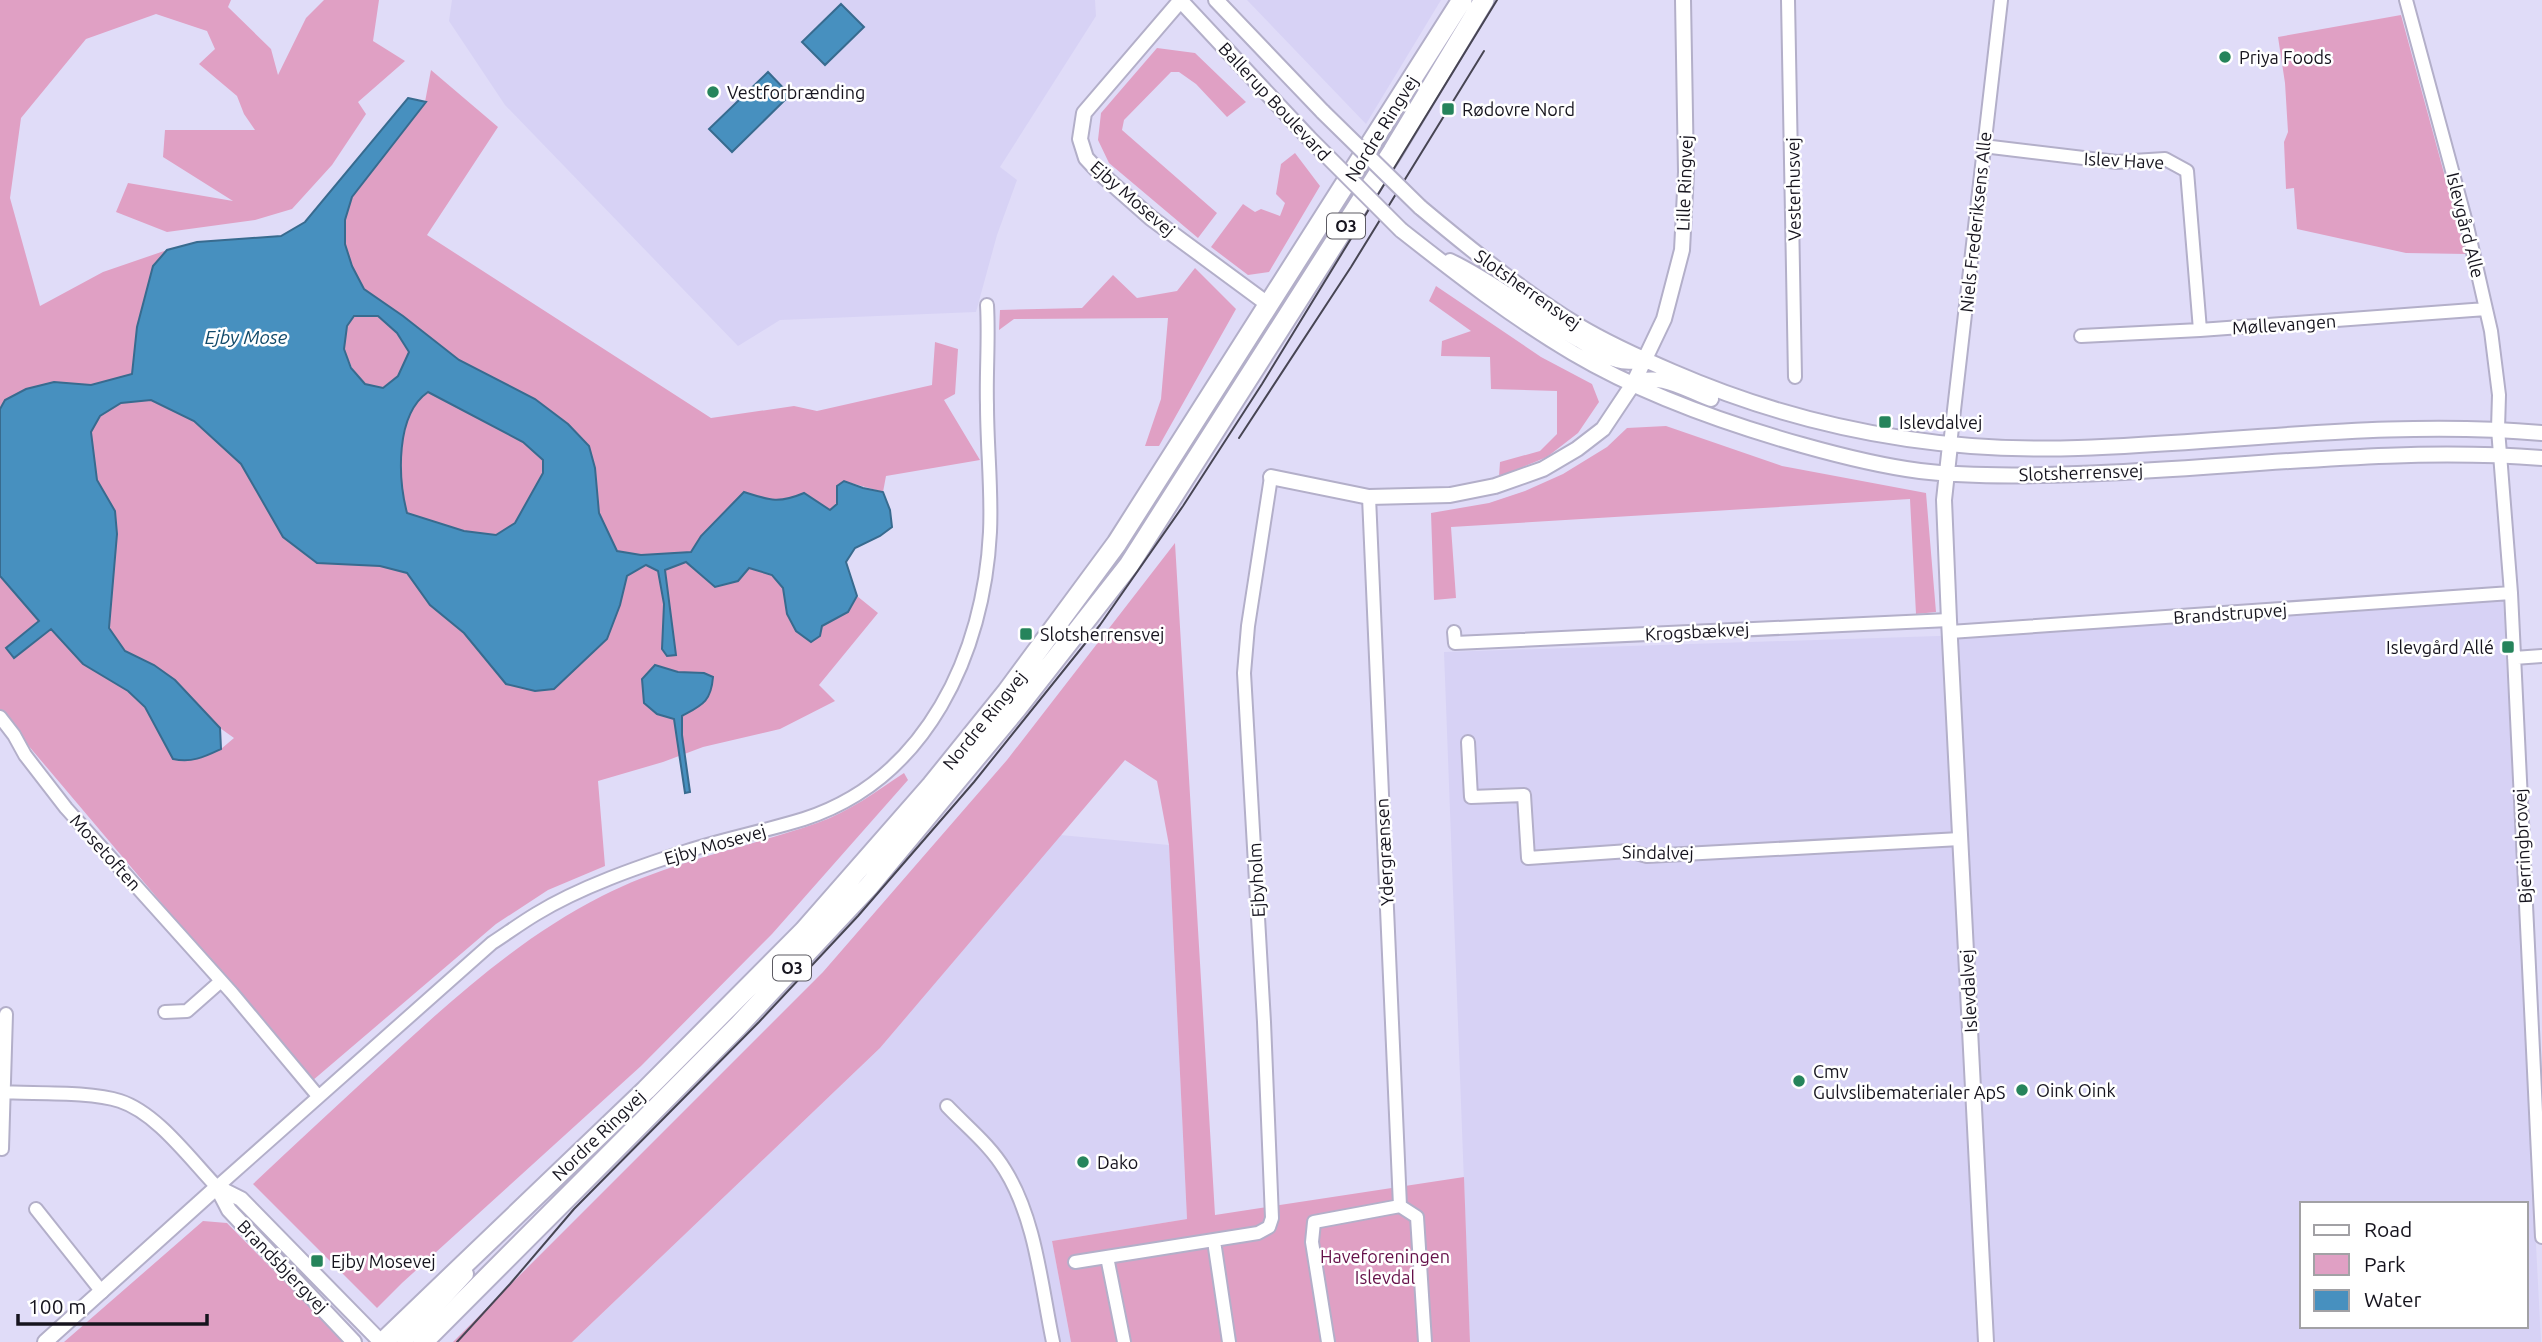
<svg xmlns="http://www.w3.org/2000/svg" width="2542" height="1342" font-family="Ubuntu,sans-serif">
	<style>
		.built { fill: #d7d2f5; fill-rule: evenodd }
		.green { fill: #e0a0c4 }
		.water { fill: #4790bf; stroke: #386b8f; stroke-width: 2; fill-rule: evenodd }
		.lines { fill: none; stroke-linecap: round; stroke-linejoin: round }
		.minor-casing { stroke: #b3afc9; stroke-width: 16 }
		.tertiary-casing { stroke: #b3afc9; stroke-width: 18 }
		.primary-casing { stroke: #b3afc9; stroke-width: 23 }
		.minor { stroke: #fff; stroke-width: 12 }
		.tertiary { stroke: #fff; stroke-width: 14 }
		.primary { stroke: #fff; stroke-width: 19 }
		.tram { stroke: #474553; stroke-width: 2 }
		.tertiary-bridge-casing { stroke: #b3afc9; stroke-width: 18; stroke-linecap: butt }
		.tertiary-bridge { stroke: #fff; stroke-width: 14 }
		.poi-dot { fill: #26845b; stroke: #fff; stroke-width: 2.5 }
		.labels { text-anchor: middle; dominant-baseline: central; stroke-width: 5; stroke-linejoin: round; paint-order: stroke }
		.shield { fill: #fff; stroke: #5c5a62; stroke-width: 2 }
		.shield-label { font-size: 16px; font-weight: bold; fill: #16141e }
		.poi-label { font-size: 18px; fill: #16141e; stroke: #fff; text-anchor: start }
		.street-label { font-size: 18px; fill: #16141e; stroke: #fff }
		.park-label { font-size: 18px; fill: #66114a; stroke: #fff }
		.water-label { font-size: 19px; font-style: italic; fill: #124b6b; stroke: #fff }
	</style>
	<rect width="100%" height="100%" fill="#e0dcf8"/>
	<path class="built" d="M452,0h643l1,16 -96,151 17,13 -20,55 -21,77 -196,8 -42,26 -233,-241 -56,-84z
		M1247,0h194l-75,124z
		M2503,598l38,744h-1071l-26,-690 525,-17zM2302,1204h224v122h-224z
		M1060,835l109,10 18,374 -135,22 19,101h-499l308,-294z"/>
	<path class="green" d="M0,0h231l-3,7 43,42 7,26 28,-57 18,-18h55l-6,41 32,20 -47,41 8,12 -34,51 -40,44 -37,11 -88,12 -51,-20 12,-29 105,18 -70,-44 2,-27h90l-11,-16 -7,-18 -38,-32 16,-15 -8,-18 -51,-17 -70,25 -65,79 -11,80 30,108 63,-34 64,-22 -14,17 -16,60 -5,47 -41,11 -37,-3 -49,18 -5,9z
		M2401,15l65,239 -60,-1 -109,-24 -3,-41 -8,1 -2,-47 4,-10 -3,-49 -7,-46z
		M1157,48l38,5 51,49 -19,15 -31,-33 -17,-12h-8l-47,48 -2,10 95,83 -19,25 -89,-75 -11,-23 3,-27z
		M431,70l67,57 -71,108 284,183 83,-12 23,5 115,-26 3,-43 23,7 -3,45 -11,6 36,60 -94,16 -3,16 -39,-11 -7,6v17l-7,6 -26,-17c-26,11 -35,7 -60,-1l-43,44 -10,16 -50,3 -24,-4 -18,-38 -4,-45 -60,-69 -76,-39 -56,-44 -39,-27 -12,-23 -7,-22v-24l7,-23 73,-95z
		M1295,153l25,33 -51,86 -21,3 -37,-28 32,-43 12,8 6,-3 19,7 5,-13 -9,-9 5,-30z
		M1195,268l41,41 -77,137h-14l16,-47 7,-81 -154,1 -15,11 1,-20 82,-2 31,-33 24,23 40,-7z
		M1436,286l105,71 51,27 7,18 -21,31 -31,24 -48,20 1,-15 40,-11 17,-17v-43l-66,-2 -1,-32 -49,-1 1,-15 29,-10 -42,-30z
		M354,316h24l19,17 12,19 -11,24 -15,12 -18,-4 -13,-16 -8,-19 3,-23z
		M428,392l95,50 20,18v13l-28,50 -19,12 -32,-4 -57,-17c-9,-36 -12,-98 21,-122z
		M151,400l44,21 46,43 42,73 34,26 63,3 27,7 23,32 34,28 42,51 29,7 19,-2 53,-50 13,-34 7,-29 19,-12 19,6 22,-8 51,19 11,-13 23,7 11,13 4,26 9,17 15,11 11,-16 26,-14 9,-16 21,17 -59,72 16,16 -55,28 -77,18 -40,15 -65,19 7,85 -57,24 -52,34 -184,157 -312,-369v-136l40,45 -33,27 6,10 38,-30 32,35 45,28 17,16 28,52 48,-10 13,-11 -14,-10 -45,-48 -21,-15 -29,-14 -16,-23 8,-94 -2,-23 -18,-30 -6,-49 9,-16 21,-13z
		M1666,426l116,40 144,27 10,119 -20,2 -6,-115 -459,28 5,71 -22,2 -3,-87 58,-10 36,-12 38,-17 44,-27 20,-19z
		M1175,543l40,672 249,-38 6,165h-399l-19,-101 135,-22 -18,-374 -12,-64 -32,-21 -245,288 -308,294h-119l370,-370 184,-212z
		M904,773l4,7 -136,154 -131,132 -239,217 -25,25 -124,-124c42,-40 85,-79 128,-119 68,-63 138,-127 221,-169 69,-35 144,-48 215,-73 32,-11 60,-32 87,-50z
		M203,1221l24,2 117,119h-280z"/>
	<path class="water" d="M841,4l23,23 -39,38 -23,-23z
		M768,72l22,23 -58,57 -23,-23z
		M408,98l18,4 -74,95 -7,23v24l7,22 12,23 39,27 56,44 76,39 33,25 21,22 6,22 4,45 18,38 24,4 50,-3 10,-16 43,-44c25,8 34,12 60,1l26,17 7,-6v-18l7,-5 19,7 20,4 7,18 2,17 -12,9 -25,12 -9,14 11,34 -9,16 -26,14 -2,10 -9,6 -15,-11 -9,-17 -4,-26 -11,-13 -23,-7 -11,13 -23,6 -29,-25 -21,8 11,85 -9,1 -5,-7 2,-45 -6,-33 -12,-6 -19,11 -7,29 -13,34 -53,50 -19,2 -29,-7 -42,-51 -34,-28 -23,-32 -27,-7 -63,-3 -34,-26 -42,-73 -47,-43 -43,-21 -30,3 -21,13 -9,16 6,48 18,31 2,23 -8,94 16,23 29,14 21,15 45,48 1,21c-17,8 -29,14 -48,10l-28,-52 -17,-16 -45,-27 -32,-35 -37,29 -8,-10 33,-27 -39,-45v-167l5,-9 21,-11 28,-7 37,3 41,-11 5,-47 16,-61 14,-16 30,-8 84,-6 24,-14zM354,316h24l19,17 12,19 -11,24 -15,12 -18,-4 -14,-16 -7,-19 3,-23zM428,392l95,50 20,18v13l-28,50 -19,12 -32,-4 -57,-18c-9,-35 -12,-98 21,-121z
		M655,665l23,7 26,1 9,4c-2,25 -11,28 -31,39v19l8,57 -5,1 -11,-74 -17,-5 -13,-11 -2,-24z"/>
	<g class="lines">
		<defs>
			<path id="minor" d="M1788,0l7,377
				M2406,0l61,226 24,105 8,64 -1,34 13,164 31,644
				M1983,146l134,16 48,-3 22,12 13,159
				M2081,336l119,-6 286,-21
				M1950,445l51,-445
				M1454,632l1,11 494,-23
				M1950,632l561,-39
				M2514,658l28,-2
				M0,717l14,18 11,20 41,53 166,185 86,103
				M1468,742l3,55 53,-2 4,63 101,-7 18,5 313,-17
				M165,1012l22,-1 34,-30
				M0,1092c33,2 91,-1 120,9 37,12 70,58 97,86l275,-244c14,-9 29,-20 44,-29 44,-27 102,-47 151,-63 38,-12 78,-20 117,-32 123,-40 180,-166 186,-287 2,-42 -3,-85 -3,-127 -1,-33 2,-67 0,-100
				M947,1106c20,21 43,39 58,64 31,50 36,115 48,172
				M2,1149l4,-135
				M1400,1206l17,11 8,125
				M36,1209l66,83
				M1214,1241l15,101
				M1107,1257l17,85
				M1075,1262l183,-29 11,-6 3,-9 -8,-196 -20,-349 4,-47 23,-149
				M1328,1342l-16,-100 2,-20 86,-16 -31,-709"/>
			<path id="tertiary" d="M1180,0l128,137
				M1181,0l-97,113 -4,26 6,19 14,15 51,45 118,87
				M1216,0l107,112
				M1420,207c50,42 101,83 157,118 30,18 63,33 96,47 129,56 264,81 405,76 155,-5 310,-29 464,-15
				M1401,230c56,44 111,87 172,123 71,42 151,70 229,92 39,11 79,21 118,26 52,6 106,5 157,3 155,-5 310,-28 465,-16
				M1450,261c46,22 85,55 129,79 12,7 25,17 38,20 9,3 18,2 27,0
				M1633,384c26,-13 53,6 78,15
				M1950,445l-6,55 5,120 37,722
				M1271,477l98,20 81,-2 45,-9 48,-17 34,-20 26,-20 30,-45 31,-65 18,-69 4,-78 -3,-172
				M217,1187l24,12 140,143
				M217,1187l12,23 125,132
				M45,1342l172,-155
				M404,1342l62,-68"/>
			<path id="primary" d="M383,1342l263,-252 158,-159 128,-146 75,-93 110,-149 345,-543
				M423,1342l315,-316 131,-140 148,-178 112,-143 264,-414 91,-151"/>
		</defs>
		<use href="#minor" class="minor-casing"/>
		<use href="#tertiary" class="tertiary-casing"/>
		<use href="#primary" class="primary-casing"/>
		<use href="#minor" class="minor"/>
		<use href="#tertiary" class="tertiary"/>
		<use href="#primary" class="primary"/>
		<path class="tram" d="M1239,438l112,-171 133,-216
			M457,1342l53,-58 64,-75 185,-187 99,-106 116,-134 126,-157 83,-119 79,-122 235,-384"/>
		<defs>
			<path id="tertiary-bridge" d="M1323,112l97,95
				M1308,137l93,93"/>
		</defs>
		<use href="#tertiary-bridge" class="tertiary-bridge-casing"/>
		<use href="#tertiary-bridge" class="tertiary-bridge"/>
	</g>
	<g class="poi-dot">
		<circle cx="2225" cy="57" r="7"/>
		<circle cx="713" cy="92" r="7"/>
		<rect x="1441" y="102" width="14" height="14" rx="3.5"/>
		<rect x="1878" y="415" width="14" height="14" rx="3.5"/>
		<rect x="1019" y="627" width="14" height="14" rx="3.5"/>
		<rect x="2501" y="640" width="14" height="14" rx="3.5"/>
		<circle cx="1799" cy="1081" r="7"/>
		<circle cx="2022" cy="1090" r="7"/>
		<circle cx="1083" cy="1162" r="7"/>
		<rect x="310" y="1254" width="14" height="14" rx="3.5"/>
	</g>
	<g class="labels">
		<g class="shield">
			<rect x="1327" y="213.5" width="38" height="25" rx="5"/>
			<rect x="773" y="955.5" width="38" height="25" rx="5"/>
		</g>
		<g class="shield-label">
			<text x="1346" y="226">O3</text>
			<text x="792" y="968">O3</text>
		</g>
		<g class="poi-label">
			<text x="2239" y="57">Priya Foods</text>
			<text x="727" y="92">Vestforbrænding</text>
			<text x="1462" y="109">Rødovre Nord</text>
			<text x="1899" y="422">Islevdalvej</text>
			<text x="1040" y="634">Slotsherrensvej</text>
			<text x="2494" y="647" text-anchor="end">Islevgård Allé</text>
			<text x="1813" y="1071">Cmv<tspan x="1813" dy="21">Gulvslibematerialer ApS</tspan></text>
			<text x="2036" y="1090">Oink Oink</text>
			<text x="1097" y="1162">Dako</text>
			<text x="331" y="1261">Ejby Mosevej</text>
		</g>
		<g class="street-label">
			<text transform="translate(1275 101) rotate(47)">Ballerup Boulevard</text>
			<text transform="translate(1381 128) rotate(-58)">Nordre Ringvej</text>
			<text transform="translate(2124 160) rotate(3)">Islev Have</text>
			<text transform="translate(1684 183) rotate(-88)">Lille Ringvej</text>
			<text transform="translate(1793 189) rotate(-91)">Vesterhusvej</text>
			<text transform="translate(1133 198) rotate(41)">Ejby Mosevej</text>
			<text transform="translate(1975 222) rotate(-84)">Niels Frederiksens Alle</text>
			<text transform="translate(2466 225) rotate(76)">Islevgård Alle</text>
			<text transform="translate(1528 289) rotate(35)">Slotsherrensvej</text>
			<text transform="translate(2284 324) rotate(-4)">Møllevangen</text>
			<text transform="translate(2081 472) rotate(-2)">Slotsherrensvej</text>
			<text transform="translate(2230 613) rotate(-4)">Brandstrupvej</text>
			<text transform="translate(1697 631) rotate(-3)">Krogsbækvej</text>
			<text transform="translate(984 720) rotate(-51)">Nordre Ringvej</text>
			<text transform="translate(715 844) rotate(-16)">Ejby Mosevej</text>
			<text transform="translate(2522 846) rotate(-93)">Bjerringbrovej</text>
			<text transform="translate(106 852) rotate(48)">Mosetoften</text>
			<text transform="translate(1384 852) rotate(-93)">Ydergrænsen</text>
			<text transform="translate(1658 852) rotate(1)">Sindalvej</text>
			<text transform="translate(1256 880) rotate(-93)">Ejbyholm</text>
			<text transform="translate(1968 991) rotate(-93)">Islevdalvej</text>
			<text transform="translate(598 1135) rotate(-44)">Nordre Ringvej</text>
			<text transform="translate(283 1266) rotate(46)">Brandsbjergvej</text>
		</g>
		<g class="park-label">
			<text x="1385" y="1256">Haveforeningen<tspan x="1385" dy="21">Islevdal</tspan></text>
		</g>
		<g class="water-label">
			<text x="246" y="337">Ejby Mose</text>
		</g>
	</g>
	<rect x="2300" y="1202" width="228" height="126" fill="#ffffff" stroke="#a2a1a5" stroke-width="2"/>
	<rect x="2314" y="1225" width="35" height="10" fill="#ffffff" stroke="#a2a1a5" stroke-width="2"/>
	<text x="2364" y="1237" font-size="21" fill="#16141e">Road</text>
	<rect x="2314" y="1254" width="35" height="21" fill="#e0a0c4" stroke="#a2a1a5" stroke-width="2"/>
	<text x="2364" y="1272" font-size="21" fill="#16141e">Park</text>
	<rect x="2314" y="1290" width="35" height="21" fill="#4790bf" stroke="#a2a1a5" stroke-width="2"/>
	<text x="2364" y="1307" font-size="21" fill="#16141e">Water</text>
	<path d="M18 1314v10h189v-10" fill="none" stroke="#16141e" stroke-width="3.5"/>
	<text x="28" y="1314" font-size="21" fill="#16141e" stroke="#ffffff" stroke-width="5" paint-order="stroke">100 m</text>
</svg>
